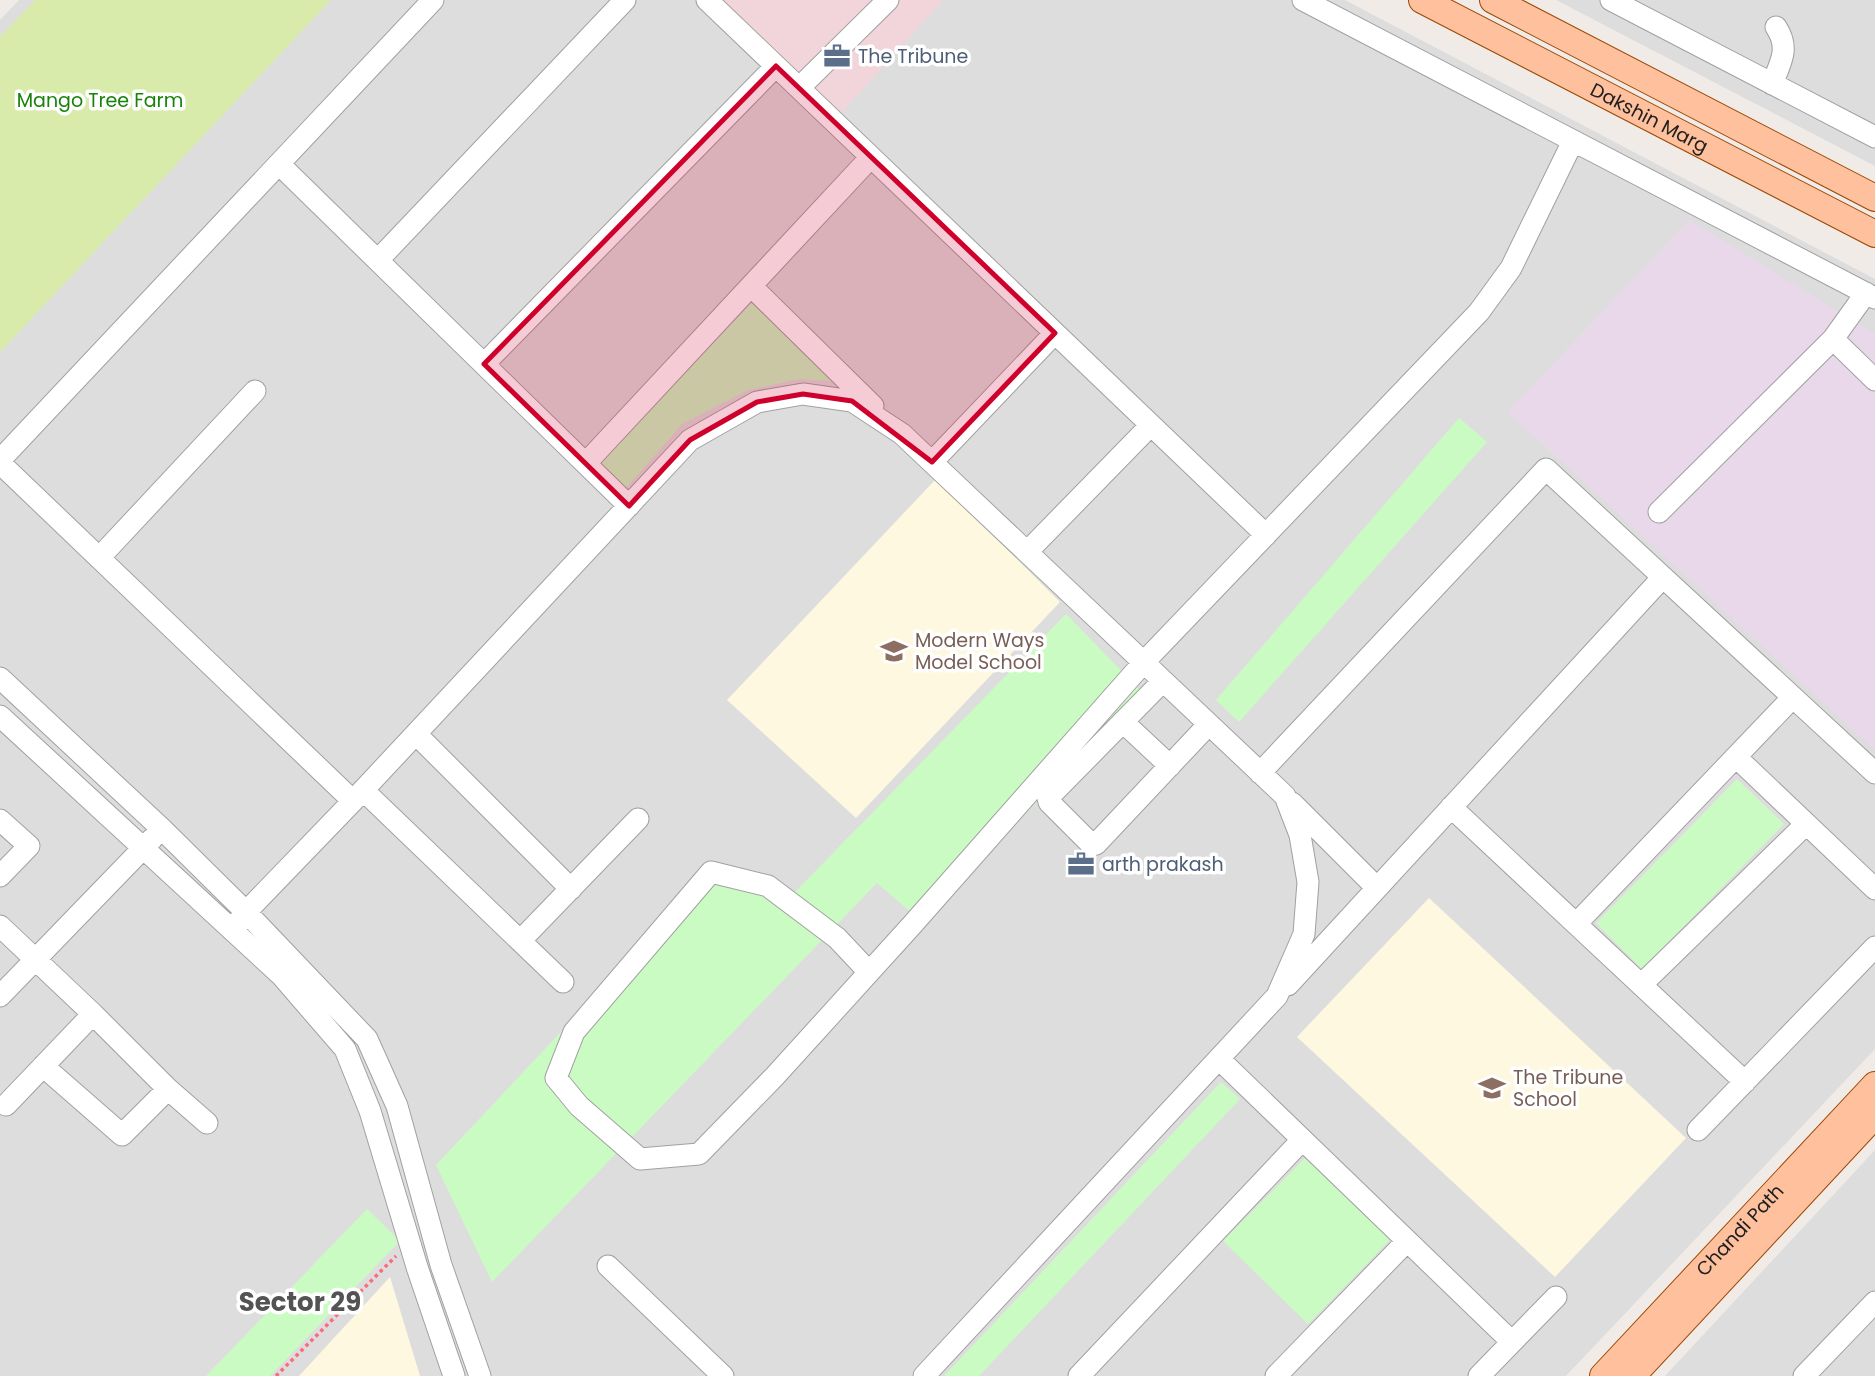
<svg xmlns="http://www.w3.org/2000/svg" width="1875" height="1376" font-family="Poppins,sans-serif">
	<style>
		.residential { fill: #dedddd }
		.commercial { fill: #f1d5da }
		.industrial { fill: #e9d8ea }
		.education { fill: #fff8e0 }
		.grass { fill: #d8ebab }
		.park { fill: #cafbc2 }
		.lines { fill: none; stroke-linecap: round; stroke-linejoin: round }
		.minor-casing { stroke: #a1a1a1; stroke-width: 23 }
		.major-casing { stroke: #9b4700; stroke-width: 28 }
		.path { stroke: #fd6a7a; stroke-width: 3.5; stroke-dasharray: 3.5 3.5; stroke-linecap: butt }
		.minor { stroke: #fff; stroke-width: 21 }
		.major { stroke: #fec09d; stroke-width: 26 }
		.marked { fill: #cf002c; fill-opacity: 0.2; stroke: #cf002c; stroke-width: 5; stroke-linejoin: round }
		.labels { text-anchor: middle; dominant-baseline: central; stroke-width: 7; stroke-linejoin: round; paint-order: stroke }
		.service-label { font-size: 19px; fill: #4e5e75; stroke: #fff; text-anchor: start }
		.park-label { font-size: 19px; fill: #198209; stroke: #fff }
		.street-label { font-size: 19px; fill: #202020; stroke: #fff }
		.education-label { font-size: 19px; fill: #785e54; stroke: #fff; text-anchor: start }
		.district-label { font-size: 26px; font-weight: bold; fill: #535353; stroke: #fff }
	</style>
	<rect width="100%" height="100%" fill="#f0ebe6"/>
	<path class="residential" d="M19,0h1326l530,279v770l-309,327h-1566v-1356z
		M1556,0h319v166z
		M1875,1150v226h-210z"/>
	<path class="commercial" d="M723,0h220l-102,113z"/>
	<path class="industrial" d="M1689,220l186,114v416l-367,-338z"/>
	<path class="education" d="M936,479l124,123 -204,216 -129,-118z
		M1429,898l257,240 -131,139 -258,-240z
		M390,1277l30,99h-121z"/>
	<path class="grass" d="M35,0h296l-331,352v-315z"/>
	<path class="park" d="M753,302l81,79 -35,-2 -51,11 -66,34 -56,64 -27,-25z
		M1459,418l28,24 -248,280 -23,-22z
		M1066,614l78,80 -224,226 -43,-37 -385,399 -56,-117 275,-293 84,20z
		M1737,779l47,45 -142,145 -46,-46z
		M1221,1082l19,17 -261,277h-35z
		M1305,1158l85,82 -82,84 -85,-83z
		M367,1209l33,32 -130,135h-64z"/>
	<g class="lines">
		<defs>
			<path id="minor" d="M707,0l559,535
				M1303,0l572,298
				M1611,0l264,137
				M1772,84c9,-22 18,-36 4,-57
				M799,88l89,-88
				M279,164l350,342
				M378,260l247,-260
				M751,286l122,120
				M1833,339l42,41
				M484,364l292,-298
				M0,460l433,-460
				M932,462l123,-129
				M0,463l353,338
				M586,463l285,-306
				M1659,512l174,-173 33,-46
				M1027,552l124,-127
				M99,558l156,-167
				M0,678l162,151 84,83 121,127 30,67 44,159 39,111
				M1163,681l-115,117 1,4 43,43 4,-1 113,-120
				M0,716l281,259 64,74 25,62 47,156 37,109
				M1123,722l47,44
				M416,734l155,155
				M1736,757l139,132
				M1260,773l286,-304 329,304
				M363,790l200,192
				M1292,803l85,85
				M1451,807l294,275
				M0,820l29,26 -29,30
				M1576,924l217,-227
				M0,926l93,88 75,75 39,34
				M232,930l14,-18 107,-111 337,-361 67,-38 46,-8 49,7 50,33 383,362 15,39 8,47 -4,52 -27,62 -353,380
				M520,941l118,-122
				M869,972l-32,-34 -69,-52 -57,-14 -137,160 -18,46 23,28 61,53 59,-5 76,-78 137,-151 232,-263 335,-350 32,-44 62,-127
				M1288,985l375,-408
				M1641,985l165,-161
				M0,996l152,-157
				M1219,1059l293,283
				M43,1066l79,69 46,-46
				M6,1105l87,-91
				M1698,1130l177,-183
				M608,1266l115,110
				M1079,1376l223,-236
				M1276,1376l131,-135
				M1479,1376l77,-79
				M1804,1376l71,-74"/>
			<g id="major">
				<path id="s1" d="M1422,0l453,234"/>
				<path d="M1493,0l382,198"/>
				<path id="s2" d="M1603,1376l272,-291"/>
				<path d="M1632,1376l243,-261"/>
			</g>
		</defs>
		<use href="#minor" class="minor-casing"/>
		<use href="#major" class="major-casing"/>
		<path class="path" d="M276,1376l120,-120"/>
		<use href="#minor" class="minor"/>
		<use href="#major" class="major"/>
	</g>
	<path class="marked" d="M776,66l279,267 -123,129 -80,-61 -49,-7 -46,8 -67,38 -61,66 -145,-142z"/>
	<defs>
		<symbol id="office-bare" viewBox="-9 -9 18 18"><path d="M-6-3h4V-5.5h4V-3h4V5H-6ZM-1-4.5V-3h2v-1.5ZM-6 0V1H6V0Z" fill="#5c6f8a" stroke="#fff" stroke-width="2.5" paint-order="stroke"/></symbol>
		<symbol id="school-bare" viewBox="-9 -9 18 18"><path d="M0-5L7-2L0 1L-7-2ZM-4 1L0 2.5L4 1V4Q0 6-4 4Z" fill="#8d6e63" stroke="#fff" stroke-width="2.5" paint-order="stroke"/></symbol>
	</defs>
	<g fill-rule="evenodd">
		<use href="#office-bare" x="818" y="37" width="38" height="38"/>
		<use href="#school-bare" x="875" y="632" width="38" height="38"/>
		<use href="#office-bare" x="1062" y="845" width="38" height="38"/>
		<use href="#school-bare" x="1473" y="1069" width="38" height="38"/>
	</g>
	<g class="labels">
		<g class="service-label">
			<text x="858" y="56">The Tribune</text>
			<text x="1102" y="864">arth prakash</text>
		</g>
		<g class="park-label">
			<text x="100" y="100">Mango Tree Farm</text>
		</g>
		<g class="street-label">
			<text stroke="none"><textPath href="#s1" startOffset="256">Dakshin Marg</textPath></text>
			<text stroke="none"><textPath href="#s2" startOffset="200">Chandi Path</textPath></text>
		</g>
		<g class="education-label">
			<text x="915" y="640">Modern Ways<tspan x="915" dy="22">Model School</tspan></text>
			<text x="1513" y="1077">The Tribune<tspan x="1513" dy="22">School</tspan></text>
		</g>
		<g class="district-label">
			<text x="300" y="1302">Sector 29</text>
		</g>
	</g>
</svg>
